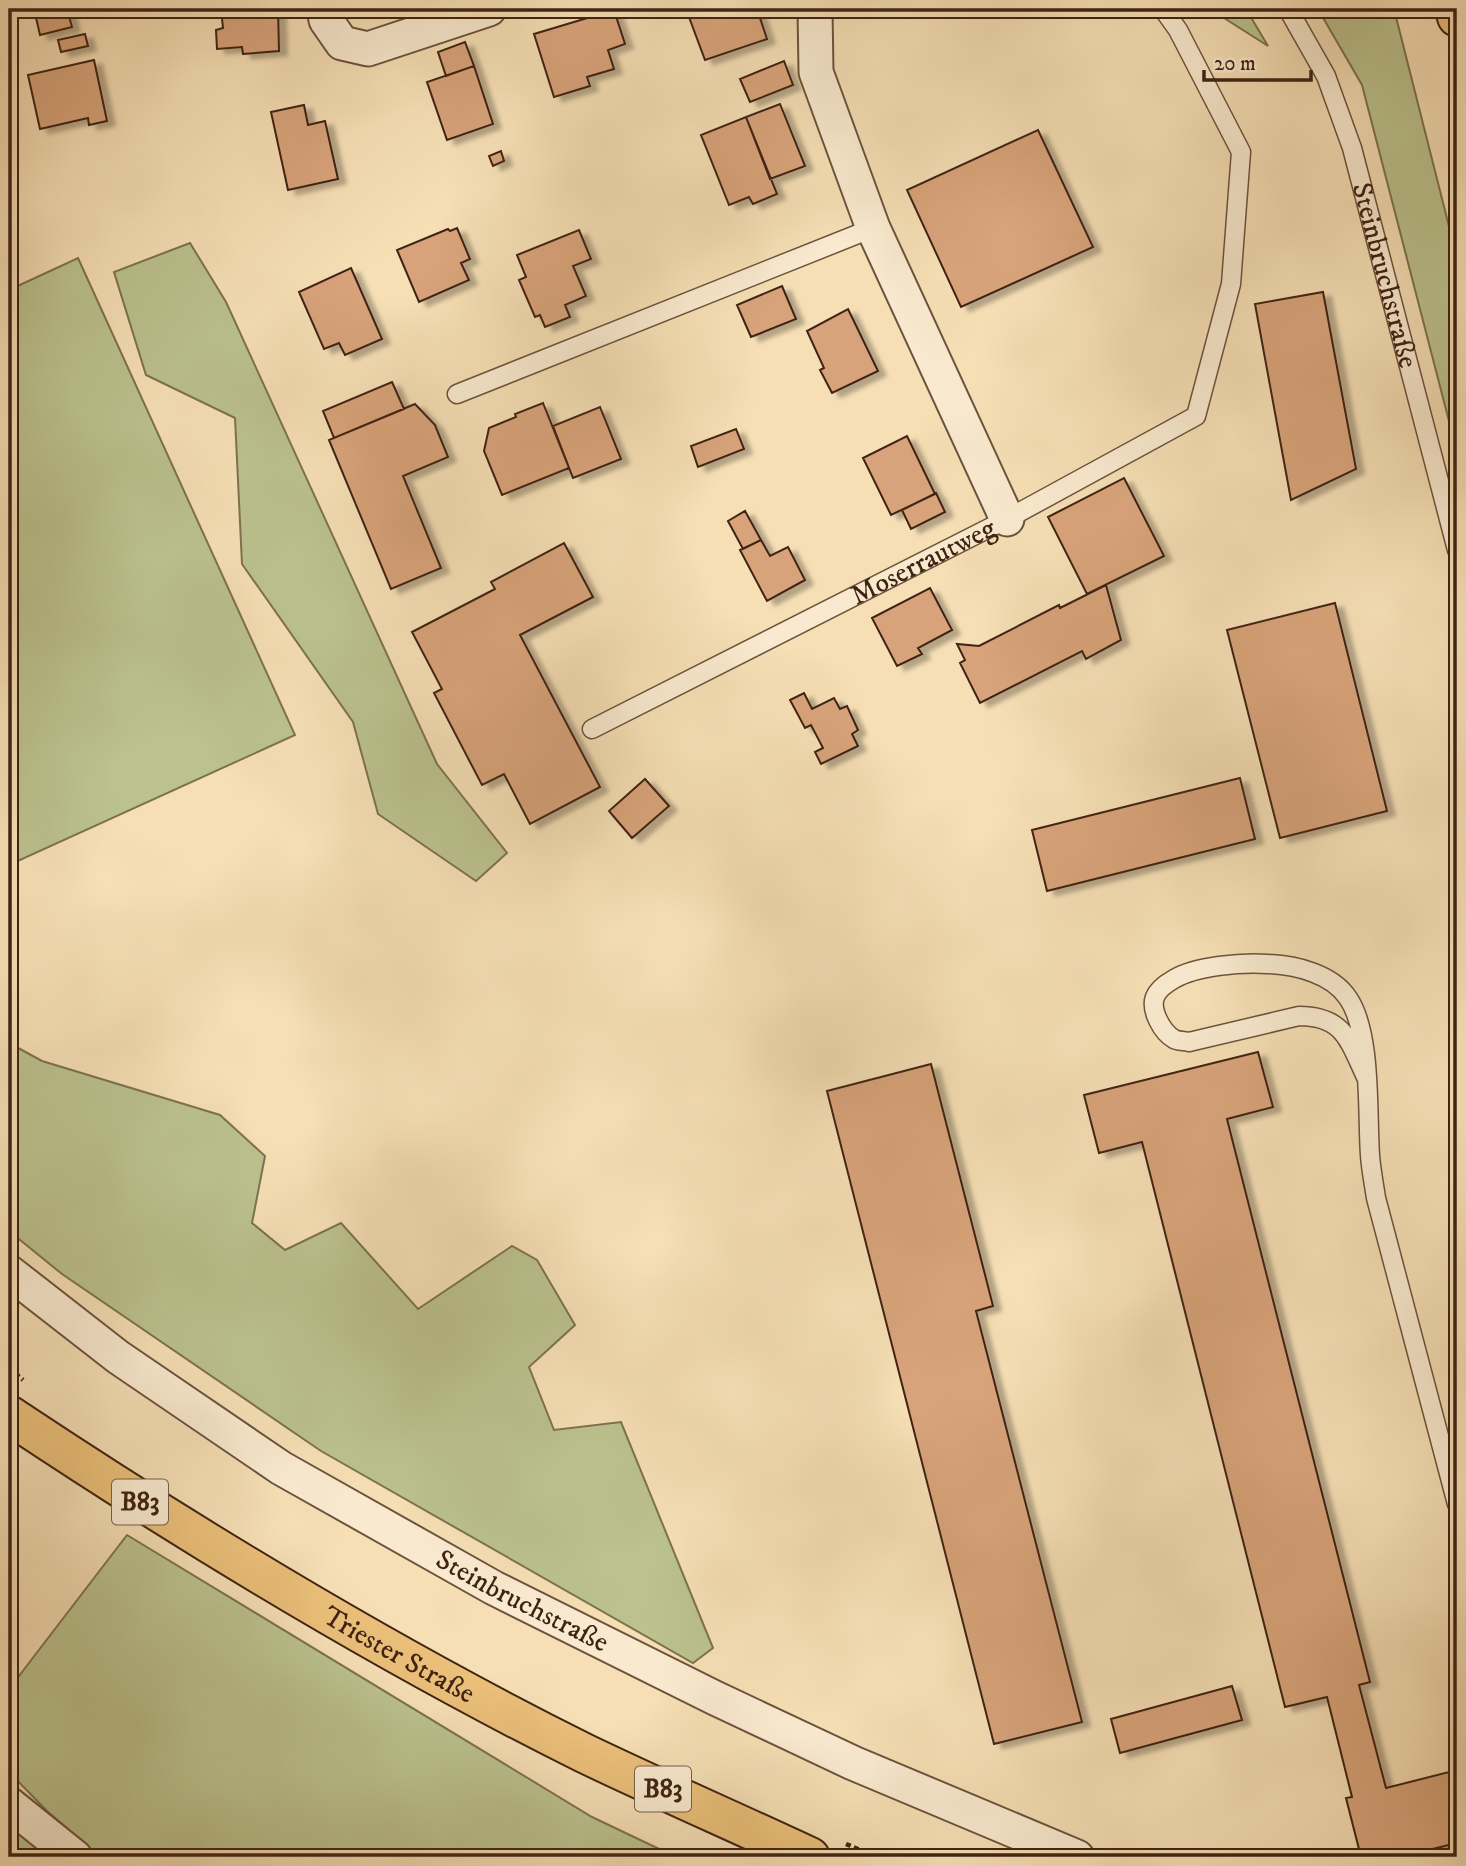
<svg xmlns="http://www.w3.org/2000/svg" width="1466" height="1866" font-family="'IM FELL DW Pica',serif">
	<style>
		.green { fill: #bbc28e; stroke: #7d7250; stroke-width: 2 }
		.building { fill: #d8a37a; stroke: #3f2313; stroke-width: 2; filter: url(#shadow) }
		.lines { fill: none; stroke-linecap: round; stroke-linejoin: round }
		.lane-casing { stroke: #6d523c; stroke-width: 21 }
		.street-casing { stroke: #6d523c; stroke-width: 37 }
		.primary-casing { stroke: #3f2313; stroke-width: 42 }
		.highway-casing { stroke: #3f2313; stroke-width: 42 }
		.path { stroke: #3f2313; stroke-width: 4.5; stroke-dasharray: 5 3.5; stroke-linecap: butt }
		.lane { stroke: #f9eacf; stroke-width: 18 }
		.street { stroke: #f9eacf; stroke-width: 33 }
		.primary { stroke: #ebc07a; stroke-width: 38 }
		.highway { stroke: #ebc07a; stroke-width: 38 }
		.labels { text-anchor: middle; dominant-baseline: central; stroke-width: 5; stroke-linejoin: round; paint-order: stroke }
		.shield { fill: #f9eacf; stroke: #775f4b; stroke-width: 2 }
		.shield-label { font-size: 26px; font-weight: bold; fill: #3f2313 }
		.street-label { font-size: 28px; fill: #3f2313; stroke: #f9eacf }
	</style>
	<defs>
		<filter id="shadow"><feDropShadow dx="8" dy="4.5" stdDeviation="2" flood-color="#0004"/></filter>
	</defs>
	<rect width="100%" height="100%" fill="#f6dfb5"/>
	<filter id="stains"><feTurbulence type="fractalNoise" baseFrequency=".00286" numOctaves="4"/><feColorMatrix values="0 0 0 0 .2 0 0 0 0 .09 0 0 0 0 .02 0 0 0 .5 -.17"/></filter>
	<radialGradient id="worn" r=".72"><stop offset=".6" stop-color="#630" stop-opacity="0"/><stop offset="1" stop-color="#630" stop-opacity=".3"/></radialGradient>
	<path class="green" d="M1210,9h36l22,37z
		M1318,9h76l63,249v194l-95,-367z
		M190,243l36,59 211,462 70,89 -31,28 -98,-67 -25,-92 -111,-158 -7,-146 -89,-43 -32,-103z
		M78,258l217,477 -286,130v-575z
		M9,1043l33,18 178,54 45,41 -13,67 33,27 56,-27 77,86 94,-63 25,14 38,65 -46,42 25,63 67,-8 92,226 -20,15 -372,-212 -259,-177 -53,-43z
		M127,1535l465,282 84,40h-576l-53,-46 -38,-39v-83z
		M9,1825l45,32h-45z"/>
	<path class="building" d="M34,9h33l5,18 -32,8z
		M221,9h57l1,42 -36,3 -1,-7 -25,2 -1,-19 7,-2z
		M686,9h71l10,30 -62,21z
		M614,10l11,34 -17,6 6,19 -27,8 3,9 -36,11 -20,-63z
		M85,34l3,12 -27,6 -3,-12z
		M465,42l9,24 -28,10 -8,-24z
		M94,60l13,61 -18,4 -1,-7 -48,11 -12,-54z
		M784,61l9,24 -43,17 -10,-23z
		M474,66l19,58 -46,16 -20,-58z
		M780,104l25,62 -35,13 -24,-62z
		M304,105l4,20 17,-4 13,58 -50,11 -17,-78z
		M746,117l31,77 -24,10 -4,-7 -20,8 -28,-70z
		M1038,130l55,117 -132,60 -54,-117z
		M501,151l3,10 -11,5 -4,-10z
		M457,228l13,31 -9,4 8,17 -50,22 -22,-52 51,-21 2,2z
		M579,230l12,29 -18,7 13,30 -21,9 5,12 -25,10 -5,-12 -5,2 -16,-37 7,-3 -9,-22z
		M351,268l31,71 -37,16 -6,-12 -15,6 -25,-57z
		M782,286l14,33 -45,18 -14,-32z
		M1323,292l33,177 -65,31 -36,-196z
		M848,309l30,62 -46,22 -12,-23 4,-2 -17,-37z
		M392,382l12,27 -70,29 -11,-27z
		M543,403l26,65 -67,27 -18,-44 5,-23 27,-11 -1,-3z
		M415,404l20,21 13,32 -45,19 38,92 -50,21 -62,-149z
		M600,407l21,52 -48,19 -20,-52z
		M736,429l8,20 -46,18 -7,-21z
		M907,436l28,58 -44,21 -28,-57z
		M1124,478l40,78 -77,38 -39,-77z
		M936,493l9,19 -34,17 -9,-19z
		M745,511l16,29 -18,9 -15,-28z
		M761,540l9,16 18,-9 17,33 -38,21 -27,-51z
		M564,543l29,54 -73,38 80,152 -70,37 -26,-50 -22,11 -48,-92 8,-4 -30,-57 83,-43 -4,-7z
		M1106,585l15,55 -35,19 -4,-8 -102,52 -20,-40 5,-3 -8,-16 22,2 80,-41 1,3z
		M930,588l22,42 -34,18 4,6 -25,12 -25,-48z
		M1335,603l52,208 -107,27 -53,-208z
		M804,693l8,16 22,-11 6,11 7,-3 11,24 -6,4 6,12 -37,18 -6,-12 8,-4 -12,-23 -6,3 -15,-28z
		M1240,778l15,61 -208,52 -15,-61z
		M645,779l24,27 -37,32 -23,-27z
		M1258,1052l15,55 -46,12 143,563 -11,3 27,103 71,-18v73l-57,14h-39l-15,-59 6,-1 -25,-100 -42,10 -143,-565 -43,11 -15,-58z
		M931,1064l62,242 -17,5 106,411 -88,22 -167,-653z
		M1232,1686l10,34 -122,33 -9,-34z"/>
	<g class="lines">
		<defs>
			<g id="lane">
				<path id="s1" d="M1288,9l38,67 26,72 105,402"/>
				<path d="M457,394l416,-166"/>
				<path id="s2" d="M592,729l415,-210 189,-103 35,-132 10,-132 -63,-122 -15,-21"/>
				<path d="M1366,1077c-17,-36 -22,-61 -67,-61l-110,26c-4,-1 -12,-1 -15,-3 -12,-7 -24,-29 -19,-42 3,-8 12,-14 19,-18 22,-13 68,-17 94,-15 28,1 64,10 80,34 24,35 19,115 22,157 1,15 4,29 6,43l81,306"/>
			</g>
			<g id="street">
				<path d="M324,9l2,11 16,23 26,6 121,-40"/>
				<path d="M815,9l1,63 57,156 134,291"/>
				<path id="s3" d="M9,1272l109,85 163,111 213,120 221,110 138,65 224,94"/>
				<path d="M9,1804l66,53"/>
			</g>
			<g id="primary">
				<path id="s4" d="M9,1415c185,123 376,239 575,338 75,36 151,69 226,104"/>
			</g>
			<path id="highway" d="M1455,9l2,8"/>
		</defs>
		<use href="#lane" class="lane-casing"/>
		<use href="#street" class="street-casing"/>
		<use href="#primary" class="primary-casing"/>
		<use href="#highway" class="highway-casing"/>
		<path class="path" d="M9,1368l14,12
			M846,1844l31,13"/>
		<use href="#lane" class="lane"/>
		<use href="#street" class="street"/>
		<use href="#primary" class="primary"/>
		<use href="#highway" class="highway"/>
	</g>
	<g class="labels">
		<g class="shield">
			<rect x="112" y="1479.5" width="56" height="45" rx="5"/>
			<rect x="635" y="1766.5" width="56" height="45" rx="5"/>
		</g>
		<g class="shield-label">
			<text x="140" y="1502">B83</text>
			<text x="663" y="1789">B83</text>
		</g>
		<g class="street-label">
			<text stroke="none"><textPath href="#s1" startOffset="285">Steinbruchstraße</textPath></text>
			<text stroke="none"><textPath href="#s2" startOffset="371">Moserrautweg</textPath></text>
			<text stroke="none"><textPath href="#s3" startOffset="611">Steinbruchstraße</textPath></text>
			<text stroke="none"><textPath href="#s4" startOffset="458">Triester Straße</textPath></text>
		</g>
	</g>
	<rect width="1466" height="1866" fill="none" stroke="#f6dfb5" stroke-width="35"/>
	<rect x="10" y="10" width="1445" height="1845" fill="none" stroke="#3f2313" stroke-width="3.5"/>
	<rect x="18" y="18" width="1431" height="1831" fill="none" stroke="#3f2313" stroke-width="2"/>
	<path d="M1204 70v10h107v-10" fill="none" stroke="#3f2313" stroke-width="3.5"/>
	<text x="1214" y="70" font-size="21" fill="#3f2313" stroke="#f9eacf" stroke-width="5" paint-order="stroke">20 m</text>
	<rect width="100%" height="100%" filter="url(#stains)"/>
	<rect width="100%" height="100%" fill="url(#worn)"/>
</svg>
